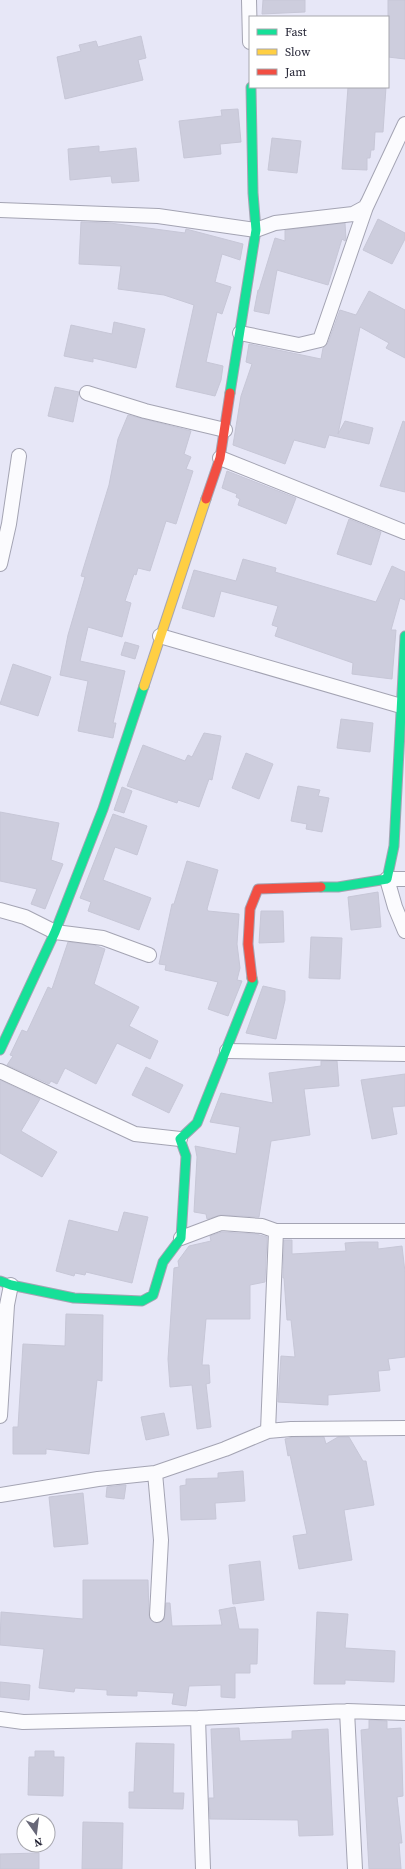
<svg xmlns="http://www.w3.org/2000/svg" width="405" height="1869" font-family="'Source Serif 4',serif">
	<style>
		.building { fill: #cdcddd; stroke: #c7c7d7 }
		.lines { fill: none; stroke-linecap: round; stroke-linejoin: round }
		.street-casing { stroke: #a4a4b3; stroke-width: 16 }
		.fast-casing { stroke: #a4a4b3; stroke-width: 11 }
		.slow-casing { stroke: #a4a4b3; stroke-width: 11 }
		.jam-casing { stroke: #a4a4b3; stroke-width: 11 }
		.street { stroke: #fbfbfe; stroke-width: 14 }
		.fast { stroke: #16e098; stroke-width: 9 }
		.slow { stroke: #ffcf43; stroke-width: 9 }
		.jam { stroke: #f24e42; stroke-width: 9 }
	</style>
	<rect width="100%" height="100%" fill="#e7e7f7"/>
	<path class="building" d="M263,0h42v12l-43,2z
		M388,0h17v59l-17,-2z
		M141,36l5,22 -8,2 5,20 -78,19 -8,-42 24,-6 -2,-6 17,-4 2,6z
		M348,87h38l-3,45h-8l-1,18h-3l-1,8h-3v12l-25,-1z
		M238,109l3,33 -21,2 1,10 -37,4 -5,-37 43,-5 -1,-6z
		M272,138l29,3 -4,32 -29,-3z
		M99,146v6l37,-4 3,33 -27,2 -1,-7 -41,4 -2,-31z
		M378,219l27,14v6l-13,25 -29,-14z
		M81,222l29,1 75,10 1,-4 57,15 -3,16 -18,-6 -7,28 16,5 -9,27 -5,-2 -11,50 17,4 -2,14 -6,16 -39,-9 18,-82 -30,-10 -46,-6 3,-23 -42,-2z
		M345,223l1,16 -1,2 -3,-2 -14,46 -51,-15 -8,44 -15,-3 4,-21h1l16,-52 10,3v-11z
		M369,291l36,19v48l-19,-10 3,-5 -29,-16 -22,107 7,-13 28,7 -4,16 -40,-9 -4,13 -31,-8 -9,24 -52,-19 8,-49 11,-32 -6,-2 3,-18 72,15 2,-11 5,-5 12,-33 16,5z
		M114,322l31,7 -9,39 -43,-10v4l-29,-6 7,-31 41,9z
		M55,387l24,5 -6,30 -25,-6z
		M128,415l63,16 -7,23 7,3 -5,12 7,2 -17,53 -10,-3 -16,50 -12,-3 -2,7 -2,-1 -9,27 6,2 -9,34 -34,-10 -8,34 45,10 -12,52h3l-3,15 -35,-7 10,-50 -28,-6 8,-40 17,-58 -4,-1 28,-91 9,-46z
		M403,421l2,1v70l-25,-6z
		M227,471l69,27 -10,26 -48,-19 2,-6 -4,-2 1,-3 -15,-6z
		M349,519l32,13 -10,33 -34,-11z
		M243,559l33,9 -1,4 101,30 16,-36 13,6v28l-5,-2 -9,32h5l-4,49 -40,-5 1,-11 -78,-27 3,-9 -6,-2 6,-19 -57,-15 -7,26 -32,-9 12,-38 42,11z
		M125,642l14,4 -4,13 -14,-4z
		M13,664l38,13 -13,39 -38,-12z
		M341,719l32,4 -3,29 -33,-4z
		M204,733l17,3 -9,44 -3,-1 -10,28 -21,-7 -1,3 -50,-17 16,-41 42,16 3,-6 4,2z
		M246,753l27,11 -14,35 -27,-11z
		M298,786l22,4 -2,6 11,2 -7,34 -16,-3 1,-5 -16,-3z
		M122,787l10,4 -8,22 -10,-3z
		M0,812l59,11 -8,37 12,4 -18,45 -14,-5 6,-15 -37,-8z
		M113,814l34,12 -10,29 -22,-8 -12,33 48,18 -12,32 -51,-19 3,-9 -11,-4z
		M187,861l31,9 -11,39 1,2 31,3 -2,30 3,24 -3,12 5,1 -14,35 -20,-7 10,-27 -53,-12 1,-5 -7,-1 13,-60h2z
		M378,892l3,35 -30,3 -3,-33z
		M261,911h22l1,31 -25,1z
		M311,937l31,1 -2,41 -31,-1z
		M68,942l26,3 11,4 -11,35 45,23 -10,19 29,15 -8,18 -33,-16 -21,41 -31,-16 -8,16 -6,-3 -2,3 -42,-19 6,-9 -3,-1 12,-25 5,2 21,-45 4,2z
		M263,986l22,5v9l-9,39 -30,-6z
		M321,1061h16l2,25 -35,3 6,46 -39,6 -12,76 -38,-2 -14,4 -1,-5 -12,-2 3,-55 -2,-11 41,8 4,-27 -30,-5 11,-29 52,10 -4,-30 52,-7z
		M146,1067l37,18 -14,28 -37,-18z
		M405,1074v32l-13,1 5,27 -25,5 -11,-59z
		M0,1080l40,19 -19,32 36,21 -15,25 -42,-24z
		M124,1212l24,5 -16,66 -46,-11 -1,3 -10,-2 -1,3 -18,-5 13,-51 49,12z
		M222,1232l34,2 11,3 -2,45 -15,3v34h-44l-4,46h7l1,18 -4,1 5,43 -14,2 -5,-44 -22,2 -2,-28 6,-91 5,-1 -1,-6 11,-15 22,-5 -1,-5z
		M284,1240h8v14l54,-3 -1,-8 15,-1h18v7l24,-3 3,26v85l-17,2 2,11 -12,1 2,20 -52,4v10l-50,-3 3,-46 14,1 -4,-37h-4l-3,-42h-1z
		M66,1314l37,1 -1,66 -5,-1 -8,74 -43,-5v5h-33v-27h5l5,-83 42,2z
		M164,1413l5,22 -23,5 -5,-23z
		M293,1437h31l2,7 12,-7h11l14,24h3l8,44 -30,5 8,50 -53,9 -6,-33 14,-2 -17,-79 -2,1 -3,-17z
		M243,1471l2,30 -30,2 1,16 -35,1 -1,-34 6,-1v-6l32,-1v-5z
		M124,1485h2l-2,14 -18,-2 1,-10z
		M83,1493l5,51 -34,3 -5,-50z
		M260,1561l4,39 -31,4 -4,-39z
		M83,1580h65l1,35 1,4 6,4 8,-4 2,-16h4l2,23 50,-1 -3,-15 16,-3 4,22h19l-1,35h-7v9h-15v25l-14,-1v-12l-32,1 -3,20 -14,-2 2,-11 -37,-2v5l-30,-1v-5l-32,-2 -1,4 -35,-4 5,-39 -44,-4 1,-33 82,7z
		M317,1612l31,2 -3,34 50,3 -1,31 -49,-2v4h-31z
		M0,1682l30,3 -1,15 -29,-3z
		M369,1720l18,1v8l14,-1 2,68 -6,1 5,46h-3l2,26h-32l-8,-139 8,-1z
		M239,1728l1,13 52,-2v-8l36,-2 5,106 -34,1 -1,-16 -88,-1 -1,-21h5l-3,-69z
		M136,1743l38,1 -1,49h11l-1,16 -54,-1v-16h5z
		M35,1751h19v6h10l-1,39 -35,-1 1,-38h6z
		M83,1822l40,1 -1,46h-40z
		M39,1853v16h-39v-15z"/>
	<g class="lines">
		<defs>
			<path id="street" d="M249,0l1,42
				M0,210l158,6 98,14 19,-7 78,-9 13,-7 39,-83
				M240,333l59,12 21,-5 47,-136
				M87,393l58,18 80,19
				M220,458l185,74
				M0,564l9,-40 10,-68
				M160,636l241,70
				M405,879h-18l8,28 10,24
				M0,910l25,7 30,15 48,6 46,17
				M227,1051l178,3
				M0,1071l135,63 45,5
				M181,1238l40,-15 41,3 14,5h129
				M0,1416l7,-111 4,-20
				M268,1431l8,-200
				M155,1473l6,67 -4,75
				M0,1495l98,-16 57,-6 70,-24 43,-18 23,-2 114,-1
				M347,1711l8,158
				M198,1718l5,151
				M0,1719l23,3 175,-4 149,-7 58,2"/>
			<path id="fast" d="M230,393l26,-163 -3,-37 -2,-106
				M321,887h17l49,-8 7,-33 11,-210
				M0,1050l55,-118 48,-123 41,-123
				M0,1281l11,4 63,13 68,3 11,-6 10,-33 18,-24 5,-82 -6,-17 17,-16 56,-141 -1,-4"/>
			<path id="slow" d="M144,686l62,-187"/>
			<path id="jam" d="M206,499l14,-41 10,-65
				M252,978l-4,-34 2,-35 8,-20 63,-2"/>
		</defs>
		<use href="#street" class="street-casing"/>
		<use href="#fast" class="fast-casing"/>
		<use href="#slow" class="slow-casing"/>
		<use href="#jam" class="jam-casing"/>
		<use href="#street" class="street"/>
		<use href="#fast" class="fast"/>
		<use href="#slow" class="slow"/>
		<use href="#jam" class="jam"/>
	</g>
	<rect x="249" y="16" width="140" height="72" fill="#ffffff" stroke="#a7a7ae"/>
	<rect x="257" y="29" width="20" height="6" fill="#16e098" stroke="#a7a7ae"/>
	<text x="285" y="36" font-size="12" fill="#232334">Fast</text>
	<rect x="257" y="49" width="20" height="6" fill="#ffcf43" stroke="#a7a7ae"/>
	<text x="285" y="56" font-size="12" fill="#232334">Slow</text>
	<rect x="257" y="69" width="20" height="6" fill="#f24e42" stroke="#a7a7ae"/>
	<text x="285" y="76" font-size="12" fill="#232334">Jam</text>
	<g transform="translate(36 1833) rotate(166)"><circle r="19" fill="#ffffff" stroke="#a7a7ae"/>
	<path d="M0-3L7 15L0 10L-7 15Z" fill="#686878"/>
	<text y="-6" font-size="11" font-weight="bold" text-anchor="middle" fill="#232334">N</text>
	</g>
</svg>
